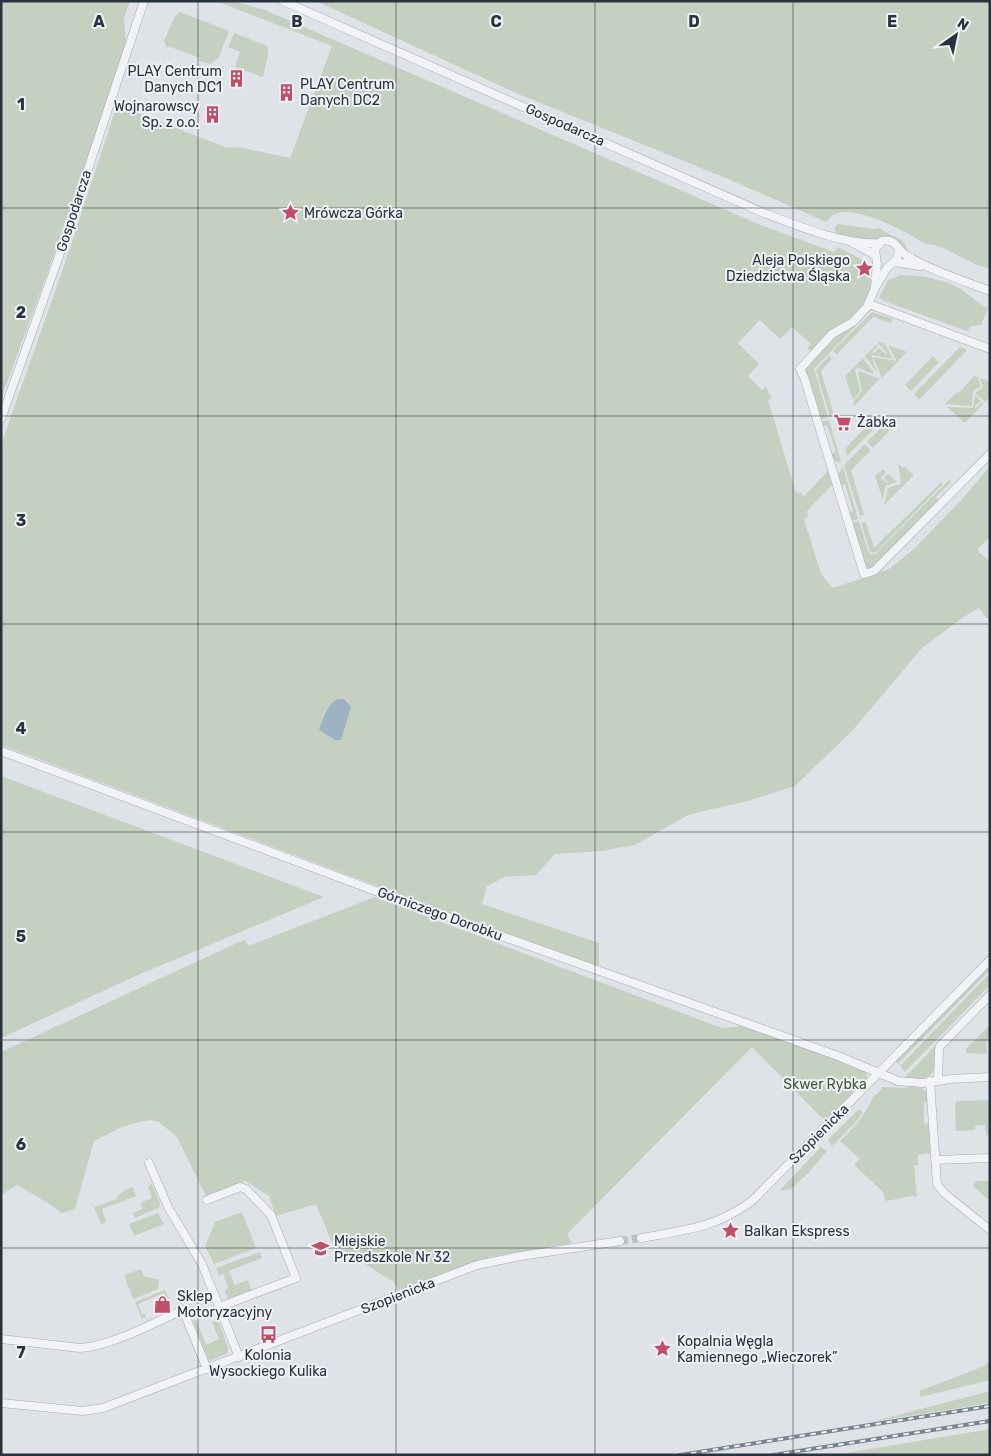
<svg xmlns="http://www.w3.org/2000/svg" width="991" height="1456" font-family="Rubik,sans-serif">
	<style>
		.green { fill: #c6d0c1 }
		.water { fill: #9db3c4 }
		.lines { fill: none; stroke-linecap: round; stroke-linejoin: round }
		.minor-tunnel { stroke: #bbc0c5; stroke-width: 8; stroke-dasharray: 8 4; stroke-linecap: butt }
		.minor-casing { stroke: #a5aab1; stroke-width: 9 }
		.minor { stroke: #f2f3f6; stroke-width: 8 }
		.rail-casing { stroke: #7a848f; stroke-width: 4 }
		.rail { stroke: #eff2f5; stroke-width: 2; stroke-dasharray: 5.5; stroke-linecap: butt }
		.grid { fill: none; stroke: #2a323d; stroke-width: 1; stroke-opacity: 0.55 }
		.labels { text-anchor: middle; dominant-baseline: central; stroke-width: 4; stroke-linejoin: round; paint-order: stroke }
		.poi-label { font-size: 14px; fill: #2a323d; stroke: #eff2f5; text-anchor: start }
		.street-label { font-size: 14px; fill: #2a323d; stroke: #eff2f5 }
		.park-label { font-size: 14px; fill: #405738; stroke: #eff2f5 }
		.grid-label { font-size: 16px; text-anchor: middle; font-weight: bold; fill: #2a323d; stroke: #eff2f5; stroke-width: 4; stroke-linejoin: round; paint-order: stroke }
	</style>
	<rect width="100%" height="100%" fill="#dfe3e7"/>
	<path class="green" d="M1,1h129l-6,16 2,27 -76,222 -49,133z
		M216,1h17l32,9 498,216 71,26 4,-5 23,12 8,15 4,3 -7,26 -13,15 -18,10 -23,22 -5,-1 4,-5 -19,-17 -12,12 -20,-19 -22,23 21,21 -11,12 14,14 4,-3 6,11 -4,2 28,93 5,-1 2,5 25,-26 4,14 -25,26 1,6 -4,2 17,55 12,14 56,-19 25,-20 49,-51 27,-32v70l-13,14 13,12v60l-11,-14 -14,8 -43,32 -69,82 -58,56 -44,14 -63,15 -53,30 -34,6 -46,3 -19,21 -31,2 -18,9 -5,18 117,39v26l-598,-224v-300l65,-185 51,-155 108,42 18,1 47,10 42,-112z
		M316,1h674v268c-8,-2 -16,-5 -23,-9 -13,-6 -25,-15 -41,-16 -18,-11 -70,-40 -91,-30 -3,1 -6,6 -9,8l-93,-41 -217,-88z
		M180,12l49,19 -10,26 -8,7 -12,-3 1,-3 -32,-12 -1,2 -3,-7 11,-25z
		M234,33l34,13v9l-5,22 -28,-10 5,-15 -12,-5z
		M838,224l36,5 6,-1c10,10 26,7 28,26l-10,-12 -7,-4 -22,2 -31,-6 -4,-4 2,-4z
		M901,275c20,0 44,4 61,15 9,6 16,14 26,18l-7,17 -9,1 -5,5 -83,-30 -5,-3 9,-18z
		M872,309l2,1 -4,1 -56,58 14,48 -8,3 -15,-51 30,-34z
		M872,312l21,7 -2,4 -18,-6 -36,37 -4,-3z
		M879,342l6,2 8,15 -22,-4 7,19 -13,-18 11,-11 2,1 -6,6 2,1 5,-5 8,7v-2l-9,-10z
		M888,345l19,7 -25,26 -9,-21 23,4z
		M960,347l7,3 -48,50 -5,-6z
		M829,356l3,3 -11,12 13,44 -4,2 -14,-47z
		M933,356l6,6 -28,29 -6,-6z
		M863,358l11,15 -1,1 -15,-6 -3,1 5,22 -7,9 -8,-24z
		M857,370l23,9 -7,7 -3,-1 2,2 -18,19 -1,-4 9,-11 -4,-18 2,-1z
		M974,376l4,1 3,10 -8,4 -1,15 -27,-2 12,-12 2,1z
		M980,378l10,4v15l-5,5 -10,-9 8,-6z
		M975,395l6,6 -6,5v3l7,-7 1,2 -18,19 -18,-16 26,1z
		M875,417l5,5 -33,34 -2,-7z
		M829,420l12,42h-5l-4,-4 -1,-4 5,-2 -9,-27 -5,1 -1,-4z
		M884,425l6,5 -17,18 -6,-6z
		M865,444l6,6 -20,20 13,45 -4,1 -16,-51z
		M898,463l5,5 2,-1 9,8 -2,2 -2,-1 1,2 -27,27 4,-17 13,-4z
		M843,467l15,52 -7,2 -3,-8 5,-2 -8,-27 -5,1 -3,-9z
		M883,469l3,3 -5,6 6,5h2l-5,-5 4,-4 9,8 -12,4 -2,14 -8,-24z
		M949,480l2,2 -15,15 3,4 -66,68 -7,-1 -14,-45 7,-2 9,30 3,3h4z
		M941,482l2,2 -67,68 -3,1 -3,-2 -9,-28 5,-1 8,26z
		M1,776l291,109 32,12 -186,78 -137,63z
		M375,897l347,131 20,-2 119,42 5,4 1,7 -42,42 -73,-74 -185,187 5,9 -82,14 -92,33 -6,-11 -2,1 -58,-37 -16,-39 -40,12 -7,-20 -23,-15 -40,15 -29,-59 -18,-15 -9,-2 -11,2 -17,5 -28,14 -19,68 -13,4 -14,-10 -31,-18 -16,10v-143l238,-110 6,-2 3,6z
		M990,965v5l-92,94 -3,-3z
		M990,973v12l-85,87 -5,-6z
		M990,990v2l-51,51 -4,25 -4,7 -8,4 -19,-1z
		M990,1025v16l-4,1 1,12 -21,-1v-4z
		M913,1086c11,2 15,4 15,16l-4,1v20l5,1 1,29 -12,2v10h-4l3,32 -4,-1 -28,5 -2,-9 -29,-27 6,-6 -20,-18c15,-14 26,-27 34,-46h2l7,-8 21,1z
		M990,1100v35h-4l-1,-10 -10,1v4l-19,1 -1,-27 2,-3z
		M859,1109l4,3 -8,11 -23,23 -4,-6z
		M821,1147l6,4 -18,21 -18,17 -12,2z
		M976,1181h14v20l-17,-15z
		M152,1184l8,19v4l-25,11 -2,-5 9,-4 -2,-6 12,-5 -4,-12z
		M133,1187l3,9 -34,13 4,13 -5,2 -7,-17 23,-8 -1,-2 9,-7z
		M242,1212l14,36 -42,16 -9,-18 10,-24z
		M158,1213l6,11 -30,12 -5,-12z
		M260,1252l2,6 -33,13 6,14 13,-5 4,12 -23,9 -4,-11 3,-2 -5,-14 -4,2 -3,-8z
		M141,1269l3,7 15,4 -1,9 -25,10 -9,-24z
		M165,1290l7,15 -2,1 -6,-13 -26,11 4,11 3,-1 1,3 -4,2 -7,-17z
		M196,1320l10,25 13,-6 -7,-17 6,-2 10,27v6l-19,8 -16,-40z
		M990,1361v19l-69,17 -2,-6 65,-25z
		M990,1391v12l-119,19z
		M990,1429v26h-156z"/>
	<path class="water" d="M338,699h6l7,8 -9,30 -2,3h-5l-16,-10c4,-11 8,-26 19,-31z"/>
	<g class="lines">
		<path class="minor-tunnel" d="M620,1241l21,-3"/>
		<defs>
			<path id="minor" d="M283,1l481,212c31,12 83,33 115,30
				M851,242l24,13
				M899,249l-2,10 -10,9 -12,20 -8,19 -14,15 -21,12 -32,35 4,8 60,197 10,-3 116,-117
				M895,262l25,4
				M875,286l2,-22 -2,-15 7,-8c14,-3 15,9 25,15 26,15 54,24 83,35
				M869,304l121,45
				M1,419l58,-163 85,-255
				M1,751l372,139 465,166 60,25 24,2 23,-3
				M950,1079l40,-2
				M938,1080l1,-31 1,-3 50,-51
				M930,1081l7,103 7,9 46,37
				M935,1160l55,-2
				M149,1163l19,44 34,57 37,93
				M207,1200l33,-13 6,2 25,26 25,63 -77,29
				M641,1238c44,-8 74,-10 111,-37l238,-241
				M1,1339l79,9c32,-2 73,-25 103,-38l24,59
				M1,1403l82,8 20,-3 374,-143 44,-9 99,-15"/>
		</defs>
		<use href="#minor" class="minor-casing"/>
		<use href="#minor" class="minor"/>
		<defs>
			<path id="rail" d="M680,1455l310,-49
				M773,1455l217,-34"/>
		</defs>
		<use href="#rail" class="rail-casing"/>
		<use href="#rail" class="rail"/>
	</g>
	<path class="grid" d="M198,1v1454M396,1v1454M595,1v1454M793,1v1454M1,208h989M1,416h989M1,624h989M1,832h989M1,1040h989M1,1248h989"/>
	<defs>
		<symbol id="building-bare" viewBox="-9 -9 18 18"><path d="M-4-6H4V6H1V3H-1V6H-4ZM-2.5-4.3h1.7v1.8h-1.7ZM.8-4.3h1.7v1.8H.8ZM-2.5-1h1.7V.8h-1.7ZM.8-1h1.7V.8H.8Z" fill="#c14f69" stroke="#eff2f5" stroke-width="2.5" paint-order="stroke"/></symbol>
		<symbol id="sight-bare" viewBox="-9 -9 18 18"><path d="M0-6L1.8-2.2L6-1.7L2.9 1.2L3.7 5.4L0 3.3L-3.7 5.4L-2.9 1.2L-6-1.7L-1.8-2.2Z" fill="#c14f69" stroke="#eff2f5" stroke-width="2.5" paint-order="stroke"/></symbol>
		<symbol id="supermarket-bare" viewBox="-9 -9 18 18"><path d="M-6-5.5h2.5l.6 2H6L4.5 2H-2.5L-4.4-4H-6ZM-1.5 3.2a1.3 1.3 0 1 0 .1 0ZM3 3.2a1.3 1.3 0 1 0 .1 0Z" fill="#c14f69" stroke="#eff2f5" stroke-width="2.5" paint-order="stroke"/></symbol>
		<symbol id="school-bare" viewBox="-9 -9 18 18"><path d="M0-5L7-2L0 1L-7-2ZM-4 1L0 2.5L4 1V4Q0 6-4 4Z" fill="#c14f69" stroke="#eff2f5" stroke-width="2.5" paint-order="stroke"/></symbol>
		<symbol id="shop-bare" viewBox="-9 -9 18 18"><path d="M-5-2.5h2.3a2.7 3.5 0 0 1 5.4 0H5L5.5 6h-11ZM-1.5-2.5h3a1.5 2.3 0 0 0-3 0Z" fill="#c14f69" stroke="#eff2f5" stroke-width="2.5" paint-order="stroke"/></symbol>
		<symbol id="bus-bare" viewBox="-9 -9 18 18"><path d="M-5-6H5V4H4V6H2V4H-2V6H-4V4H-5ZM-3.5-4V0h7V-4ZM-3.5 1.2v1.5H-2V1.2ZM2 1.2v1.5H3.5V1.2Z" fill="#c14f69" stroke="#eff2f5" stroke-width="2.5" paint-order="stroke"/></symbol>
	</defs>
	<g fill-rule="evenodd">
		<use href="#building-bare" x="224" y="66" width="25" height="25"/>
		<use href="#building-bare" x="274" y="80" width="25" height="25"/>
		<use href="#building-bare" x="200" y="102" width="25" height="25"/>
		<use href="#sight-bare" x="278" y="200" width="25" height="25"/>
		<use href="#sight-bare" x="852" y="256" width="25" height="25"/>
		<use href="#supermarket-bare" x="830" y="410" width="25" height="25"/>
		<use href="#sight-bare" x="718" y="1218" width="25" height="25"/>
		<use href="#school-bare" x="308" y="1236" width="25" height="25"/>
		<use href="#shop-bare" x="150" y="1292" width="25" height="25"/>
		<use href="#bus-bare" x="256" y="1322" width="25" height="25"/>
		<use href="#sight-bare" x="650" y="1336" width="25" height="25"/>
	</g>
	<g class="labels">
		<g class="poi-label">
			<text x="222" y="71" text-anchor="end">PLAY Centrum<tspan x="222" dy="16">Danych DC1</tspan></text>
			<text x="300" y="84">PLAY Centrum<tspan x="300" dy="16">Danych DC2</tspan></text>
			<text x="199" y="106" text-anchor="end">Wojnarowscy<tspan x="199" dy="16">Sp. z o.o.</tspan></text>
			<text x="304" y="213">Mrówcza Górka</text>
			<text x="850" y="260" text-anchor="end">Aleja Polskiego<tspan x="850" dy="16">Dziedzictwa Śląska</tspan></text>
			<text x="857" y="422">Żabka</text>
			<text x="744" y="1231">Balkan Ekspress</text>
			<text x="334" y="1241">Miejskie<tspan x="334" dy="16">Przedszkole Nr 32</tspan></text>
			<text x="177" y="1296">Sklep<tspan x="177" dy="16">Motoryzacyjny</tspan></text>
			<text x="677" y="1341">Kopalnia Węgla<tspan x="677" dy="16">Kamiennego „Wieczorek”</tspan></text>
			<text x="268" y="1355" text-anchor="middle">Kolonia<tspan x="268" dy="16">Wysockiego Kulika</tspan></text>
		</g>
		<g class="street-label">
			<text transform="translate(565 125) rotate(24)">Gospodarcza</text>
			<text transform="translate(74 211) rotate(-72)">Gospodarcza</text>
			<text transform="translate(440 914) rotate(20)">Górniczego Dorobku</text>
			<text transform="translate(819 1134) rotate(-45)">Szopienicka</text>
			<text transform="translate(398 1296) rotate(-21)">Szopienicka</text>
		</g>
		<g class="park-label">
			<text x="825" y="1084">Skwer Rybka</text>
		</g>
	</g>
	<g class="grid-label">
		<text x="99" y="27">A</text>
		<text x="297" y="27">B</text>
		<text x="496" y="27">C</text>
		<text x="694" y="27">D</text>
		<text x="892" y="27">E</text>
		<text x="21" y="110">1</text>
		<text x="21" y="318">2</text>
		<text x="21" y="526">3</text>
		<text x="21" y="734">4</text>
		<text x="21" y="942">5</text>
		<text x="21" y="1150">6</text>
		<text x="21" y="1358">7</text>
	</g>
	<rect width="991" height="1456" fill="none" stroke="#2a323d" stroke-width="5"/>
	<g transform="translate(956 35) rotate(33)" stroke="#eff2f5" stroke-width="4" paint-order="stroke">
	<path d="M0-4L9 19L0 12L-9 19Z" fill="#2a323d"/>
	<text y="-8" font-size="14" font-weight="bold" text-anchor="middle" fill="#2a323d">N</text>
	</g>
</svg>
